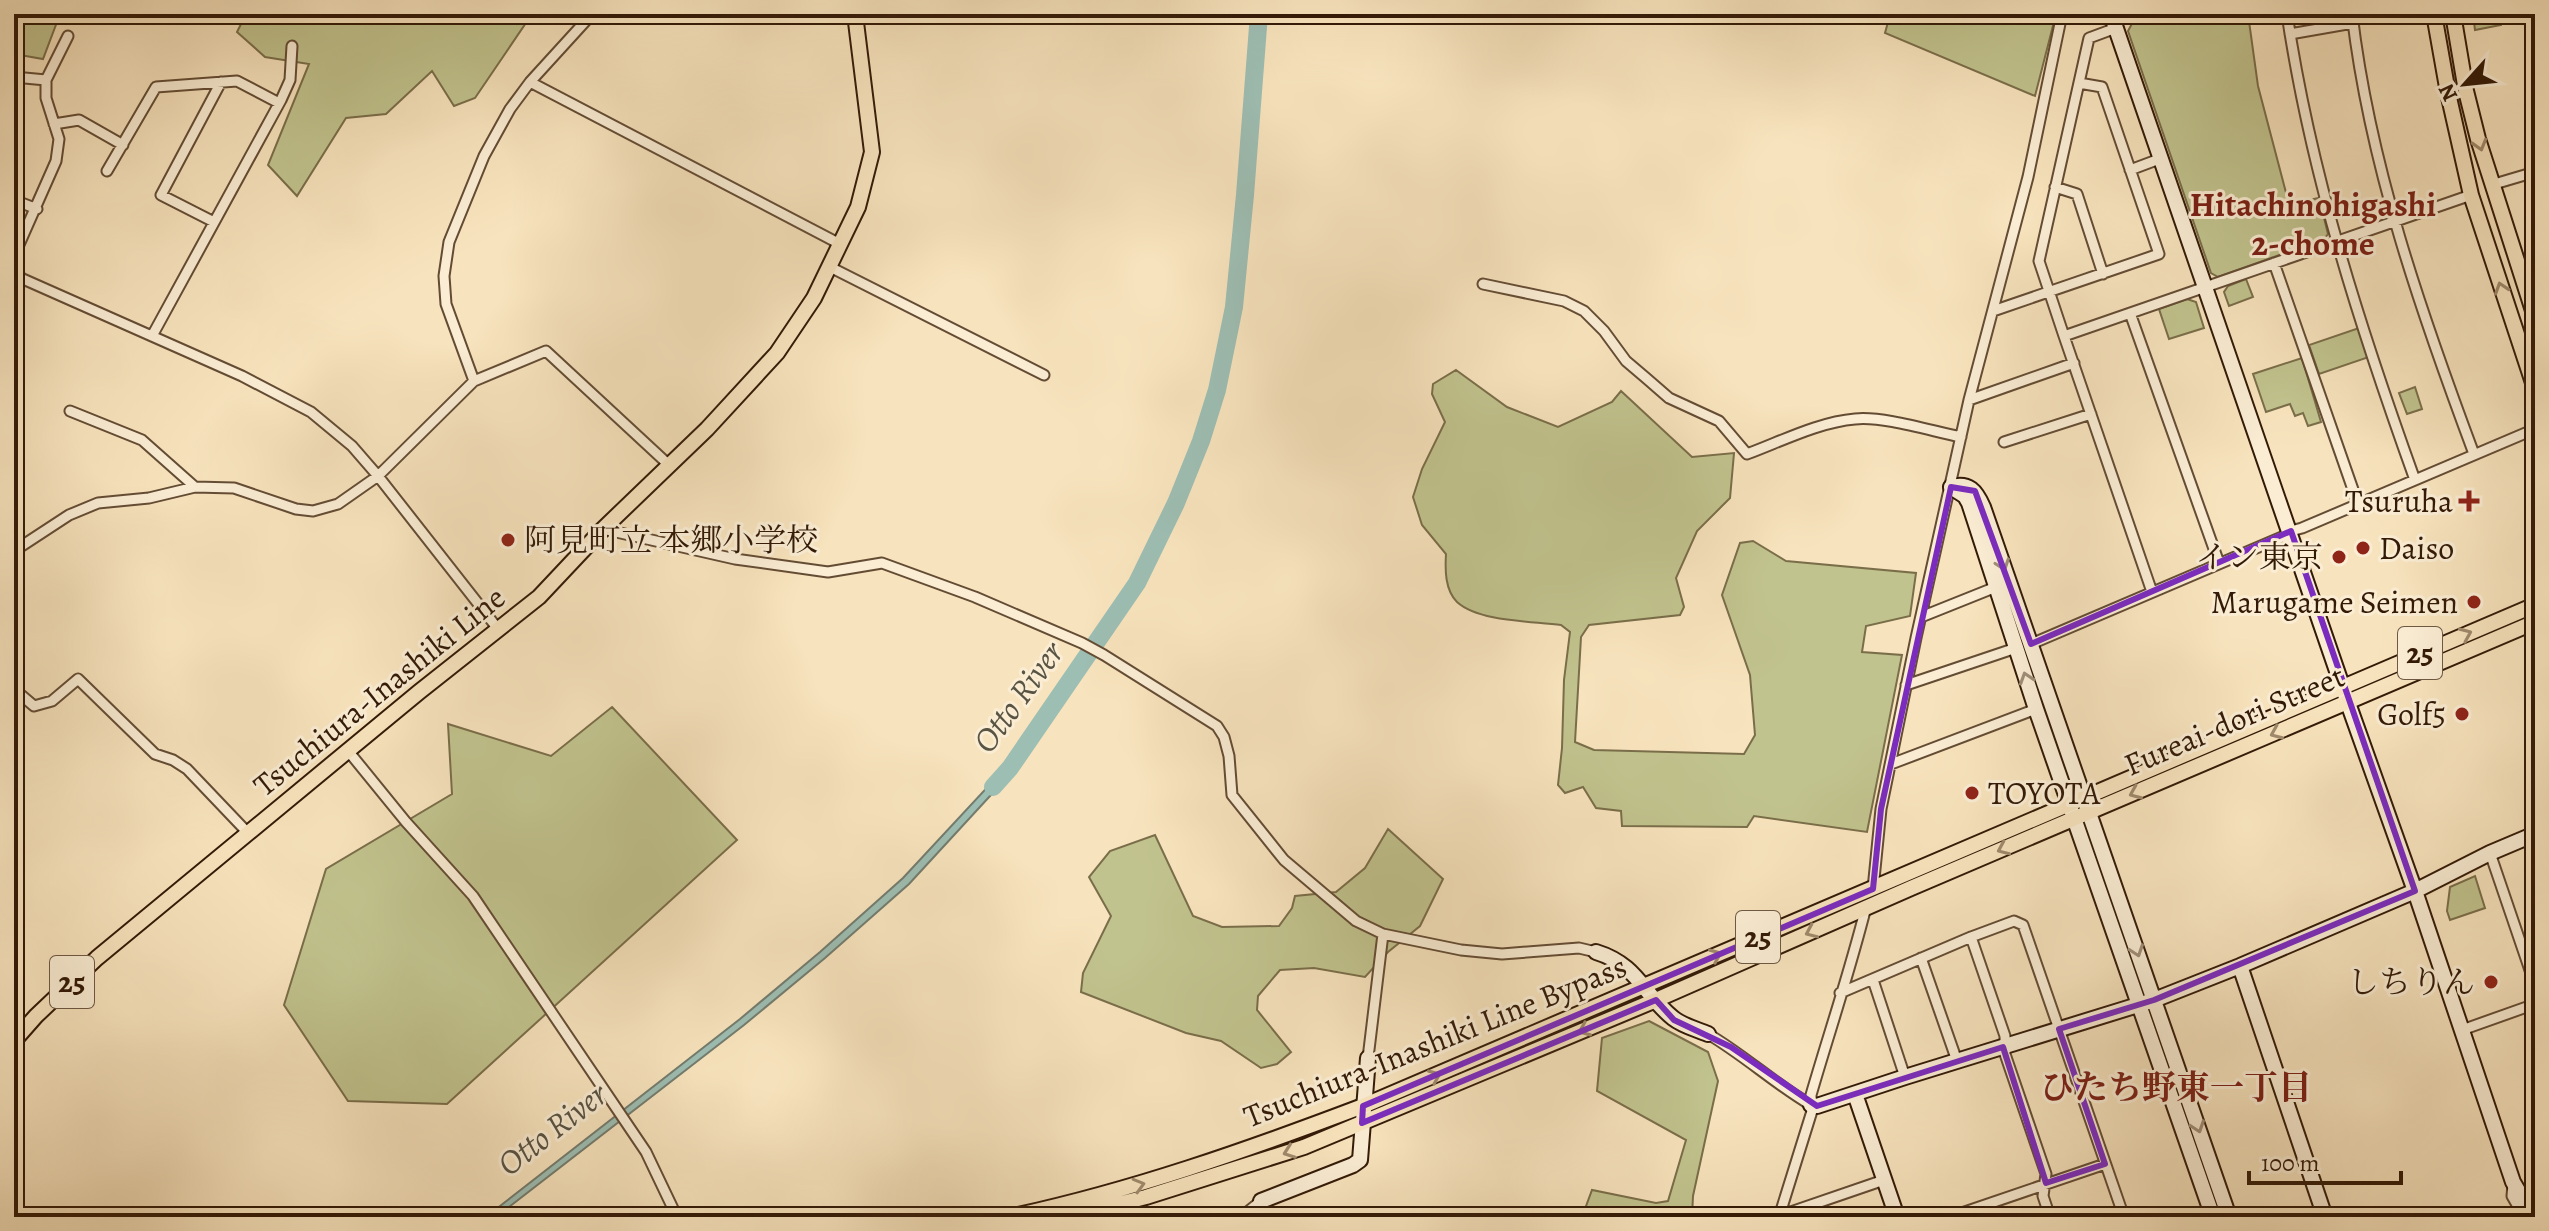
<svg xmlns="http://www.w3.org/2000/svg" width="2549" height="1231" font-family="Alegreya,'Noto Serif JP',serif">
	<style>
		.green { fill: #c1c38e; stroke: #7a6e4a; stroke-width: 2 }
		.water { fill: #9dbeb3; stroke: #737c6e; stroke-width: 2 }
		.lines { fill: none; stroke-linecap: round; stroke-linejoin: round }
		.river { stroke: #9dbeb3; stroke-width: 18 }
		.street-casing { stroke: #644c34; stroke-width: 13 }
		.secondary-casing { stroke: #331a07; stroke-width: 18 }
		.primary-casing { stroke: #331a07; stroke-width: 18 }
		.street { stroke: #faedd4; stroke-width: 9 }
		.secondary { stroke: #faedd4; stroke-width: 14 }
		.primary { stroke: #f7e3bd; stroke-width: 14 }
		.oneway { stroke: #9f896b }
		.oneway2 { stroke: #a08e78 }
		.marked { fill: none; stroke: #7b2cbf; stroke-width: 6; stroke-linejoin: round }
		.poi-dot { fill: #8f2418; stroke: #faedd4; stroke-width: 3 }
		.labels { text-anchor: middle; dominant-baseline: central; stroke-width: 6; stroke-linejoin: round; paint-order: stroke }
		.shield { fill: #faedd4; stroke: #6f5944; stroke-width: 2 }
		.shield-label { font-size: 30px; font-weight: bold; fill: #331a07 }
		.poi-label { font-size: 32px; fill: #331a07; stroke: #faedd4; text-anchor: end }
		.street-label { font-size: 32px; fill: #331a07; stroke: #faedd4 }
		.neighbourhood-label { font-size: 34px; font-weight: bold; fill: #7a1f14; stroke: #faedd4 }
		.water-label { font-size: 34px; font-style: italic; fill: #585343; stroke: #faedd4 }
	</style>
	<rect width="100%" height="100%" fill="#f7e3bd"/>
	<filter id="stains"><feTurbulence type="fractalNoise" baseFrequency=".0025" numOctaves="4"/><feColorMatrix values="0 0 0 0 .2 0 0 0 0 .09 0 0 0 0 .02 0 0 0 .5 -.17"/></filter>
	<radialGradient id="worn" r=".72"><stop offset=".6" stop-color="#630" stop-opacity="0"/><stop offset="1" stop-color="#630" stop-opacity=".3"/></radialGradient>
	<path class="green" d="M14,14h46l-17,45 -29,-5z
		M246,14h286l-57,84 -21,8 -22,-35 -46,43 -40,4 -49,78 -29,-31 41,-101 -44,-7 -28,-25z
		M1903,14h153l-21,82 -150,-63 5,-18 10,1z
		M2137,14h111l10,72 31,118 30,-6 9,36 -4,5 -106,38 -7,-4 -83,-242z
		M2473,14h27l1,11 -26,5z
		M2246,279l7,18 -24,9 -5,-14 4,-6z
		M2187,299l9,3 8,26 -35,11 -10,-30z
		M2359,328l10,29 -50,17 -10,-29z
		M2302,358l19,64 -13,4 -5,-13 -8,3 -5,-12 -24,8 -13,-38z
		M1456,370l51,37 51,20 54,-25 9,-11 71,66 42,-4 -4,45 -33,33 -21,47 8,29 -4,8 -91,10 -8,12 -6,105 19,8 150,4 11,-19 -5,-60 -28,-80 18,-52 13,-2 33,20 130,12 -6,43 -44,10 -4,26 40,3 -35,177 -113,-16 -7,11 -125,-1 -1,-15 -25,-3 -13,-21 -18,6 -7,-8 4,-37 2,-68 6,-48 -9,-7c-29,-4 -82,-3 -104,-23 -12,-12 -12,-32 -11,-48l-24,-29 -9,-28 9,-28 23,-47 -13,-28 1,-10z
		M2415,387l7,22 -15,5 -8,-21z
		M612,707l125,133 -290,264 -99,-3 -64,-96 42,-136 126,-75 -4,-70 103,32z
		M1388,829l55,50 -23,47 -32,26 -23,25 -51,-9 -34,2 -22,26 -1,14 34,42 -14,12 -16,4 -40,-27 -35,-8 -105,-41 2,-19 28,-57 -22,-39 21,-26 45,-16 38,81 29,11 57,-1 13,-18 3,-12 41,-4 29,-24z
		M2475,876l10,32 -35,12 -3,-9 3,-24z
		M1649,1021l59,31 10,29 -25,115 -1,21h-110l10,-27 64,13 12,-2 18,-61 -89,-49 5,-53z"/>
	<path class="water" d="M1007,766l6,5 -104,113 -84,74 -81,67 -248,192h-10l254,-198 80,-67 83,-74z"/>
	<g class="lines">
		<path class="river" d="M993,787l17,-19 127,-185 39,-80 25,-62 16,-51 17,-83 11,-112 14,-181"/>
		<defs>
			<path id="street" d="M2287,14c24,161 73,313 128,466
				M2352,14c18,152 69,298 122,440
				M2290,34l63,-11
				M14,77l32,3
				M530,82l310,162
				M54,124l25,-4 44,25
				M2130,170l32,-12
				M107,171l49,-84 81,-6 42,22
				M2491,185l44,-13
				M2055,187l22,7 26,80
				M14,200l23,9
				M214,222l-53,-27 60,-113
				M14,256l42,-95 3,-22 -13,-41v-18l22,-44
				M2274,263l84,241
				M828,266l216,109
				M14,273l9,6 219,97 69,36 41,34 26,30 120,153
				M1483,284l81,17 20,10 20,20 22,30 20,17 23,20 50,23 28,33c35,-13 72,-32 108,-35 29,-3 76,12 106,18
				M1993,311l166,-57 -57,-167 -23,-4
				M2130,313l89,250
				M152,336l129,-236 9,-20 2,-34
				M2064,336l-25,-75 50,-223 27,-10
				M474,381l-28,-77 -2,-28 5,-34 35,-86 26,-47 20,-27 62,-68
				M1969,400l105,-37
				M70,411l72,29 53,47
				M2004,442l87,-28
				M603,529l132,30 93,13 54,-9 93,34 107,46 22,12 113,71 7,11 5,19 3,39 52,65 72,61 27,13 78,16 41,4 77,-6 17,4
				M14,551l55,-36 29,-12 51,-5 46,-11 39,1 62,21 17,2 25,-7 40,-28 96,-95 72,-30 123,114
				M2152,592l-88,-256 407,-141
				M1921,617l75,-30
				M2031,644l251,-107 9,-6 11,-3 233,-99
				M1906,685l110,-37
				M14,689l20,17 18,-5 26,-22 77,75 18,6 14,9 61,64
				M349,752l57,70 67,74 173,256 31,65
				M1891,764l145,-55
				M2490,853l45,132
				M1873,889l8,-80 35,-171 53,-238 59,-223 34,-163
				M1971,937l34,99v18l41,120 -3,22 7,21
				M1921,958l36,103
				M1873,980l32,97
				M1840,993l131,-56 43,-16 9,4 101,292
				M2462,1030l73,-26
				M1708,1034c36,21 67,50 103,71
				M1368,1058l15,-124
				M2513,1184l-1,12 12,21
				M1779,1216l105,-36
				M1241,1217l20,-16
				M1779,1217l33,-106 -1,-16c18,-62 39,-124 55,-188
				M1950,1217l155,-53"/>
			<path id="secondary" d="M2111,14l237,689 67,188 98,291 10,17 12,9
				M1951,487c18,-5 25,4 32,20l246,710
				M1951,487l14,9 4,7 67,206 177,508
				M1596,952c42,13 46,41 77,66 10,8 23,11 35,16
				M2240,966l85,251
				M1855,1094l42,123
				M1811,1105l6,1 88,-29 249,-77 86,-34 175,-75 75,-38 45,-19
				M1261,1201l92,-36 7,-5 8,-102"/>
			<path id="primary" d="M2434,14l14,79 23,102 64,194
				M2453,14l13,77 12,48 57,178
				M14,1041l22,-25 61,-58 322,-266 120,-95 64,-68 104,-100 70,-76 37,-55 44,-91 14,-55 -17,-138
				M1009,1217c122,-26 238,-67 354,-111l1172,-501
				M1068,1217l78,-20 158,-50 352,-147 255,-112 624,-266"/>
		</defs>
		<use href="#street" class="street-casing"/>
		<use href="#secondary" class="secondary-casing"/>
		<use href="#primary" class="primary-casing"/>
		<use href="#street" class="street"/>
		<use href="#secondary" class="secondary"/>
		<use href="#primary" class="primary"/>
	</g>
	<defs><path id="oneway-chevron" d="M-2-3.5L2.5 0L-2 3.5" fill="none" stroke-width="1.6" stroke-linecap="round" stroke-linejoin="round" transform="scale(2)"/></defs>
	<g class="oneway">
		<use href="#oneway-chevron" transform="translate(2480 145) rotate(74)"/>
		<use href="#oneway-chevron" transform="translate(2501 288) rotate(-108)"/>
		<use href="#oneway-chevron" transform="translate(2466 634) rotate(-23)"/>
		<use href="#oneway-chevron" transform="translate(2276 733) rotate(157)"/>
		<use href="#oneway-chevron" transform="translate(2135 793) rotate(157)"/>
		<use href="#oneway-chevron" transform="translate(2003 849) rotate(156)"/>
		<use href="#oneway-chevron" transform="translate(1811 932) rotate(156)"/>
		<use href="#oneway-chevron" transform="translate(1716 955) rotate(-23)"/>
		<use href="#oneway-chevron" transform="translate(1584 1030) rotate(157)"/>
		<use href="#oneway-chevron" transform="translate(1435 1076) rotate(-23)"/>
		<use href="#oneway-chevron" transform="translate(1289 1152) rotate(160)"/>
		<use href="#oneway-chevron" transform="translate(1139 1185) rotate(-16)"/>
	</g>
	<g class="oneway2">
		<use href="#oneway-chevron" transform="translate(2003 565) rotate(71)"/>
		<use href="#oneway-chevron" transform="translate(2026 678) rotate(-108)"/>
		<use href="#oneway-chevron" transform="translate(2137 951) rotate(71)"/>
		<use href="#oneway-chevron" transform="translate(2198 1127) rotate(71)"/>
	</g>
	<path class="marked" d="M1951,487l24,4 56,153 260,-113 124,360 -261,109 -95,29 46,135 -59,19 -43,-136 -186,59 -86,-59 -57,-27 -18,-20 -294,123 1,-17 510,-217 8,-80z"/>
	<g class="poi-dot">
		<path d="M2465 489h8v8h8v8h-8v8h-8v-8h-8v-8h8z"/>
		<circle cx="508" cy="540" r="8"/>
		<circle cx="2363" cy="548" r="8"/>
		<circle cx="2339" cy="557" r="8"/>
		<circle cx="2474" cy="602" r="8"/>
		<circle cx="2462" cy="714" r="8"/>
		<circle cx="1972" cy="793" r="8"/>
		<circle cx="2491" cy="982" r="8"/>
	</g>
	<g class="labels">
		<g class="shield">
			<rect x="2398" y="627" width="44" height="52" rx="6"/>
			<rect x="1736" y="911" width="44" height="52" rx="6"/>
			<rect x="50" y="956" width="44" height="52" rx="6"/>
		</g>
		<g class="shield-label">
			<text x="2420" y="653">25</text>
			<text x="1758" y="937">25</text>
			<text x="72" y="982">25</text>
		</g>
		<g class="poi-label">
			<text x="2453" y="501">Tsuruha</text>
			<text x="524" y="540" text-anchor="start">阿見町立 本郷小学校</text>
			<text x="2379" y="548" text-anchor="start">Daiso</text>
			<text x="2323" y="557">イン東京</text>
			<text x="2458" y="602">Marugame Seimen</text>
			<text x="2446" y="714">Golf5</text>
			<text x="1988" y="793" text-anchor="start">TOYOTA</text>
			<text x="2475" y="982">しちりん</text>
		</g>
		<g class="street-label">
			<text transform="translate(379 691) rotate(-39)">Tsuchiura-Inashiki Line</text>
			<text transform="translate(2234 720) rotate(-23)">Fureai-dori Street</text>
			<text transform="translate(1435 1041) rotate(-22)">Tsuchiura-Inashiki Line Bypass</text>
		</g>
		<g class="neighbourhood-label">
			<text x="2313" y="204">Hitachinohigashi<tspan x="2313" dy="39">2-chome</tspan></text>
			<text x="2176" y="1087">ひたち野東一丁目</text>
		</g>
		<g class="water-label">
			<text transform="translate(1018 697) rotate(-54)">Otto River</text>
			<text transform="translate(552 1129) rotate(-38)">Otto River</text>
		</g>
	</g>
	<rect width="2549" height="1231" fill="none" stroke="#f7e3bd" stroke-width="48"/>
	<rect x="16" y="16" width="2517" height="1199" fill="none" stroke="#331a07" stroke-width="4"/>
	<rect x="24" y="24" width="2501" height="1183" fill="none" stroke="#331a07" stroke-width="2"/>
	<g transform="translate(2465 84) rotate(243)" stroke="#faedd4" stroke-width="6" paint-order="stroke">
	<path d="M0-6L14 30L0 20L-14 30Z" fill="#331a07"/>
	<text y="-12" font-size="22" font-weight="bold" text-anchor="middle" fill="#331a07">N</text>
	</g>
	<path d="M2249 1171v12h152v-12" fill="none" stroke="#331a07" stroke-width="4"/>
	<text x="2261" y="1171" font-size="24" fill="#331a07" stroke="#faedd4" stroke-width="6" paint-order="stroke">100 m</text>
	<rect width="100%" height="100%" filter="url(#stains)"/>
	<rect width="100%" height="100%" fill="url(#worn)"/>
</svg>
